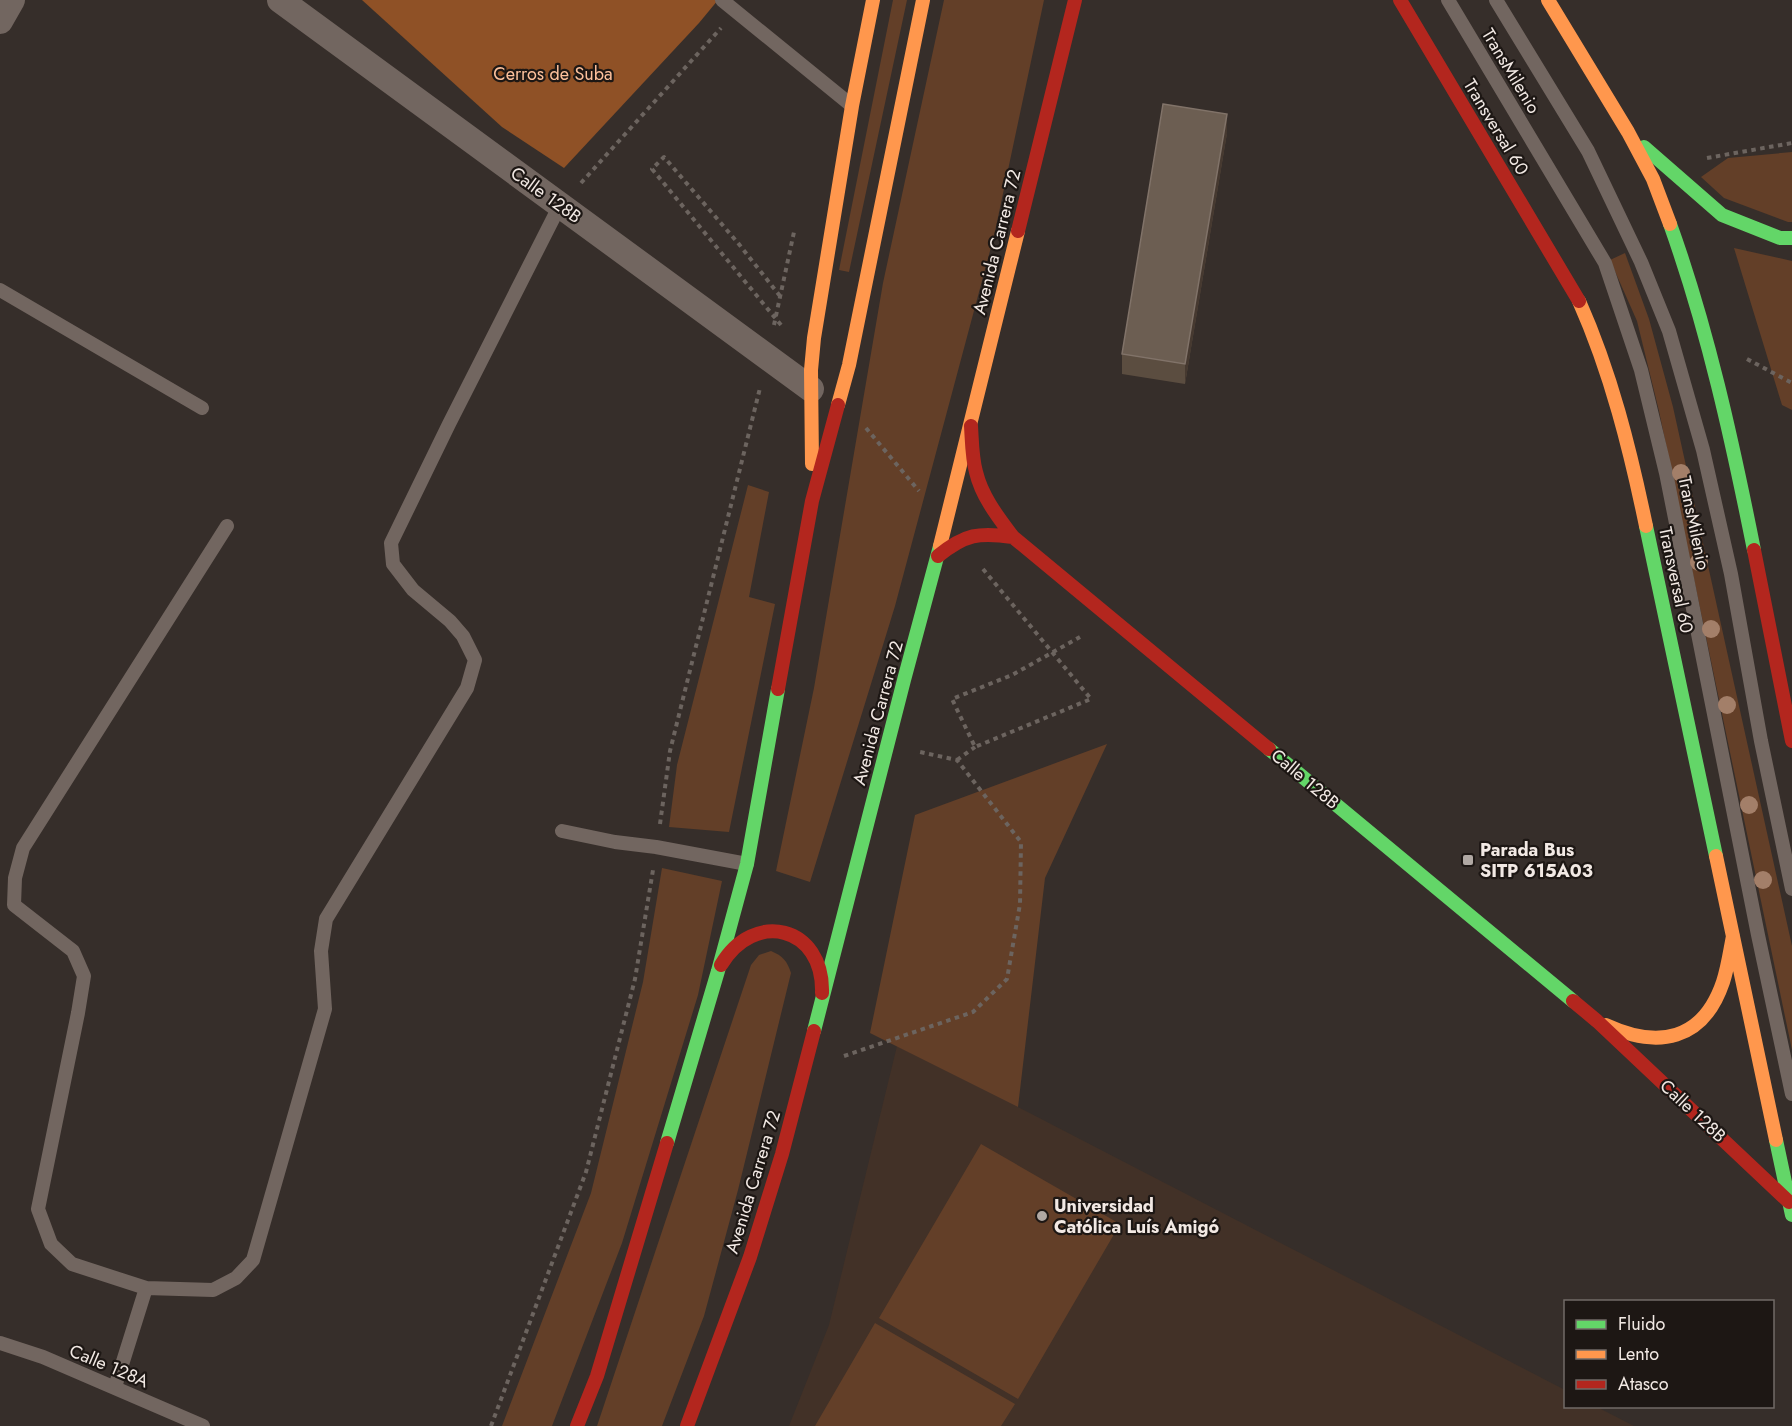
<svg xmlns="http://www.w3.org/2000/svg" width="1792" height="1426" font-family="Jost,sans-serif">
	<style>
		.built { fill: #423127 }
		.green { fill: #633f28 }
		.forest { fill: #8f5126 }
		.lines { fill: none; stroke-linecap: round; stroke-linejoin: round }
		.path { stroke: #6c645f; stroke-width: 4; stroke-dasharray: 4.5 4.5; stroke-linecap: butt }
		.lane { stroke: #726660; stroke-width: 14 }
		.street { stroke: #726660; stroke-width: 26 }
		.fast { stroke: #63d668; stroke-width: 14 }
		.slow { stroke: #ff974d; stroke-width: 14 }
		.jam { stroke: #b3261e; stroke-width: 14 }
		.tree { fill: #a37f69 }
		.wall { fill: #5b4d40 }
		.shaded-wall { fill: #463930 }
		.building { fill: #6c5e52; stroke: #817369; stroke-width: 1.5 }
		.poi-dot { fill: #b0a8a3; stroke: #1d1714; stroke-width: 2 }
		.labels { text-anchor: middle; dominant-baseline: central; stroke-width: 4.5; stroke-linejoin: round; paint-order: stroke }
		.street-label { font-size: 18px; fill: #f2e9e4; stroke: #1d1714 }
		.park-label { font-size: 18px; fill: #fdc19c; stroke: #1d1714 }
		.poi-label { font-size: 18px; font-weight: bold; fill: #f2e9e4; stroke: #1d1714; text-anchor: start }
	</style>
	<rect width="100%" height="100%" fill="#362e2a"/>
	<path class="built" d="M897,1046l121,61 547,283 1,16 31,1 37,19h-845l40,-101z"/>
	<path class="green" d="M893,0h14l-58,272 -10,-2z
		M944,0h100l-50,236 -99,370 -85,276 -34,-11 38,-183 69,-405z
		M1792,152v70h-4l-64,-24 -23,-21 27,-19z
		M1734,248l58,13v149l-10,-5z
		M1625,253l24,66 24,88 119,539v104l-133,-639 -22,-90 -27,-61z
		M748,485l21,7 -20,105 26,7 -46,228 -60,-5 8,-62z
		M1107,744l-62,134 -27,229 -148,-74 45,-218z
		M662,868l60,13 -24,114 -76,248 -70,183h-50l89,-233 52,-211z
		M771,951c12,5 16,10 20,22l-53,217 -34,126 -42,110h-65l154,-461 8,-10z
		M981,1144l139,80 -102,175 -139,-81z
		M875,1323l140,81 -14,22h-186z"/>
	<path class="forest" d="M362,0h356l-19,23 -135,145 -62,-41z"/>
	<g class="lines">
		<path class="path" d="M1707,158l85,-15
			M581,183l140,-155
			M780,296l-42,-53 -74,-86 -12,12 129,156
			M774,325l20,-93
			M1747,359l45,24
			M866,428l53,63
			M983,569l108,130 -116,48 -23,-48 60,-24 68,-38
			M957,760l18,-13
			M660,824l10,-73 90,-363
			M844,1056l129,-44 34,-33 13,-75 1,-62 -64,-82 -37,-8
			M491,1426l95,-254 49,-193 18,-109"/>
		<path class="lane" d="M722,0l129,105
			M1448,0l157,263 36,107 25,103 92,462 34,159
			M1496,0l92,151 53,111 28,69 34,119 28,124 30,167 31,148
			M0,290l202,118
			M227,526l-204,322 -8,30 -1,27 59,46 11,25 -6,37 -40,196 13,35 21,20 74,24 67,2 23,-12 17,-18 72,-251 -4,-58 5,-32 141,-231 8,-28 -12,-24 -13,-15 -37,-31 -20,-26 -2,-21 58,-119 111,-219
			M562,831l53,11 41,5 91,17
			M0,1343l43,14 160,69
			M115,1387l31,-99"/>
		<path class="street" d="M280,0l531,389
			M0,21l12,-21"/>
		<path class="fast" d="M1644,147l78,68 58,23h12
			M1670,224c38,106 62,216 84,326
			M1646,526l70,330
			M1269,749l304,252
			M814,1031l90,-351 36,-134
			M1776,1140l16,75
			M667,1143l51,-172 29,-107 31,-175"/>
		<path class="slow" d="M1548,0l80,132 25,47 17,45
			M1579,301c32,72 51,148 67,225
			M838,405l11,-40 74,-365
			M812,464l-1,-94 3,-32 38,-232 21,-106
			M940,546l78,-315
			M1716,856l60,284
			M1606,1025c52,24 97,16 117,-43 5,-15 7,-31 10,-46"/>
		<path class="jam" d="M1400,0l179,301
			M1018,231l57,-231
			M971,426c1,15 1,32 5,46 6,25 22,45 37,65l256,212
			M1754,550l38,191
			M938,556c27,-22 41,-24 75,-19
			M778,689l34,-188 26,-96
			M721,965c33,-56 103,-39 101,28
			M1573,1001l24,20 192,181
			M577,1426l20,-50 70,-233
			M687,1426l63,-169 32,-103 32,-123"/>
	</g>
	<g class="tree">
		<circle cx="1681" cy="473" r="9"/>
		<circle cx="1699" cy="562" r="9"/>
		<circle cx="1711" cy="629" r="9"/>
		<circle cx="1727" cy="705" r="9"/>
		<circle cx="1749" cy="805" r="9"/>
		<circle cx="1763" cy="880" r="9"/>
	</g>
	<path class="wall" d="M1227,133l-42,251 -63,-10v-20z"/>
	<path class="shaded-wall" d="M1227,114v19l-42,251v-20z"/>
	<path class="building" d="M1163,104l64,10 -42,250 -63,-10z"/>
	<g class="poi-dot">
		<rect x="1462" y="854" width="12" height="12" rx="3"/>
		<circle cx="1042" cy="1216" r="6"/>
	</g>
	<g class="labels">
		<g class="street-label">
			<text transform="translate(1511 71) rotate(59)">TransMilenio</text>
			<text transform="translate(1496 127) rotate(59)">Transversal 60</text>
			<text transform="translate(546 195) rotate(36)">Calle 128B</text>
			<text transform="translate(997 242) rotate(-76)">Avenida Carrera 72</text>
			<text transform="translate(1694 523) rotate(78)">TransMilenio</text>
			<text transform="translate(1676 580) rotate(78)">Transversal 60</text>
			<text transform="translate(878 713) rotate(-75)">Avenida Carrera 72</text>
			<text transform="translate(1305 779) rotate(40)">Calle 128B</text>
			<text transform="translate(1693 1111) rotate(43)">Calle 128B</text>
			<text transform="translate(753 1182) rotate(-73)">Avenida Carrera 72</text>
			<text transform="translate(109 1366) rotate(23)">Calle 128A</text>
		</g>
		<g class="park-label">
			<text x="553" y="74">Cerros de Suba</text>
		</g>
		<g class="poi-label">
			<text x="1480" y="850">Parada Bus<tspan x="1480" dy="21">SITP 615A03</tspan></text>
			<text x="1054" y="1206">Universidad<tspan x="1054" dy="21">Católica Luís Amigó</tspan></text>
		</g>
	</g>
	<rect x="1564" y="1300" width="210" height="108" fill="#1d1714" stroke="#726b67" stroke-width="1.5"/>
	<rect x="1576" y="1320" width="30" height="9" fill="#63d668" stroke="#726b67" stroke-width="1.5"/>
	<text x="1618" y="1330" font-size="18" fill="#f2e9e4">Fluido</text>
	<rect x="1576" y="1350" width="30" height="9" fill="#ff974d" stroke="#726b67" stroke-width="1.5"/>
	<text x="1618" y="1360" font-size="18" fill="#f2e9e4">Lento</text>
	<rect x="1576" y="1380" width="30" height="9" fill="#b3261e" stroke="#726b67" stroke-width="1.5"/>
	<text x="1618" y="1390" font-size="18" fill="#f2e9e4">Atasco</text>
</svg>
